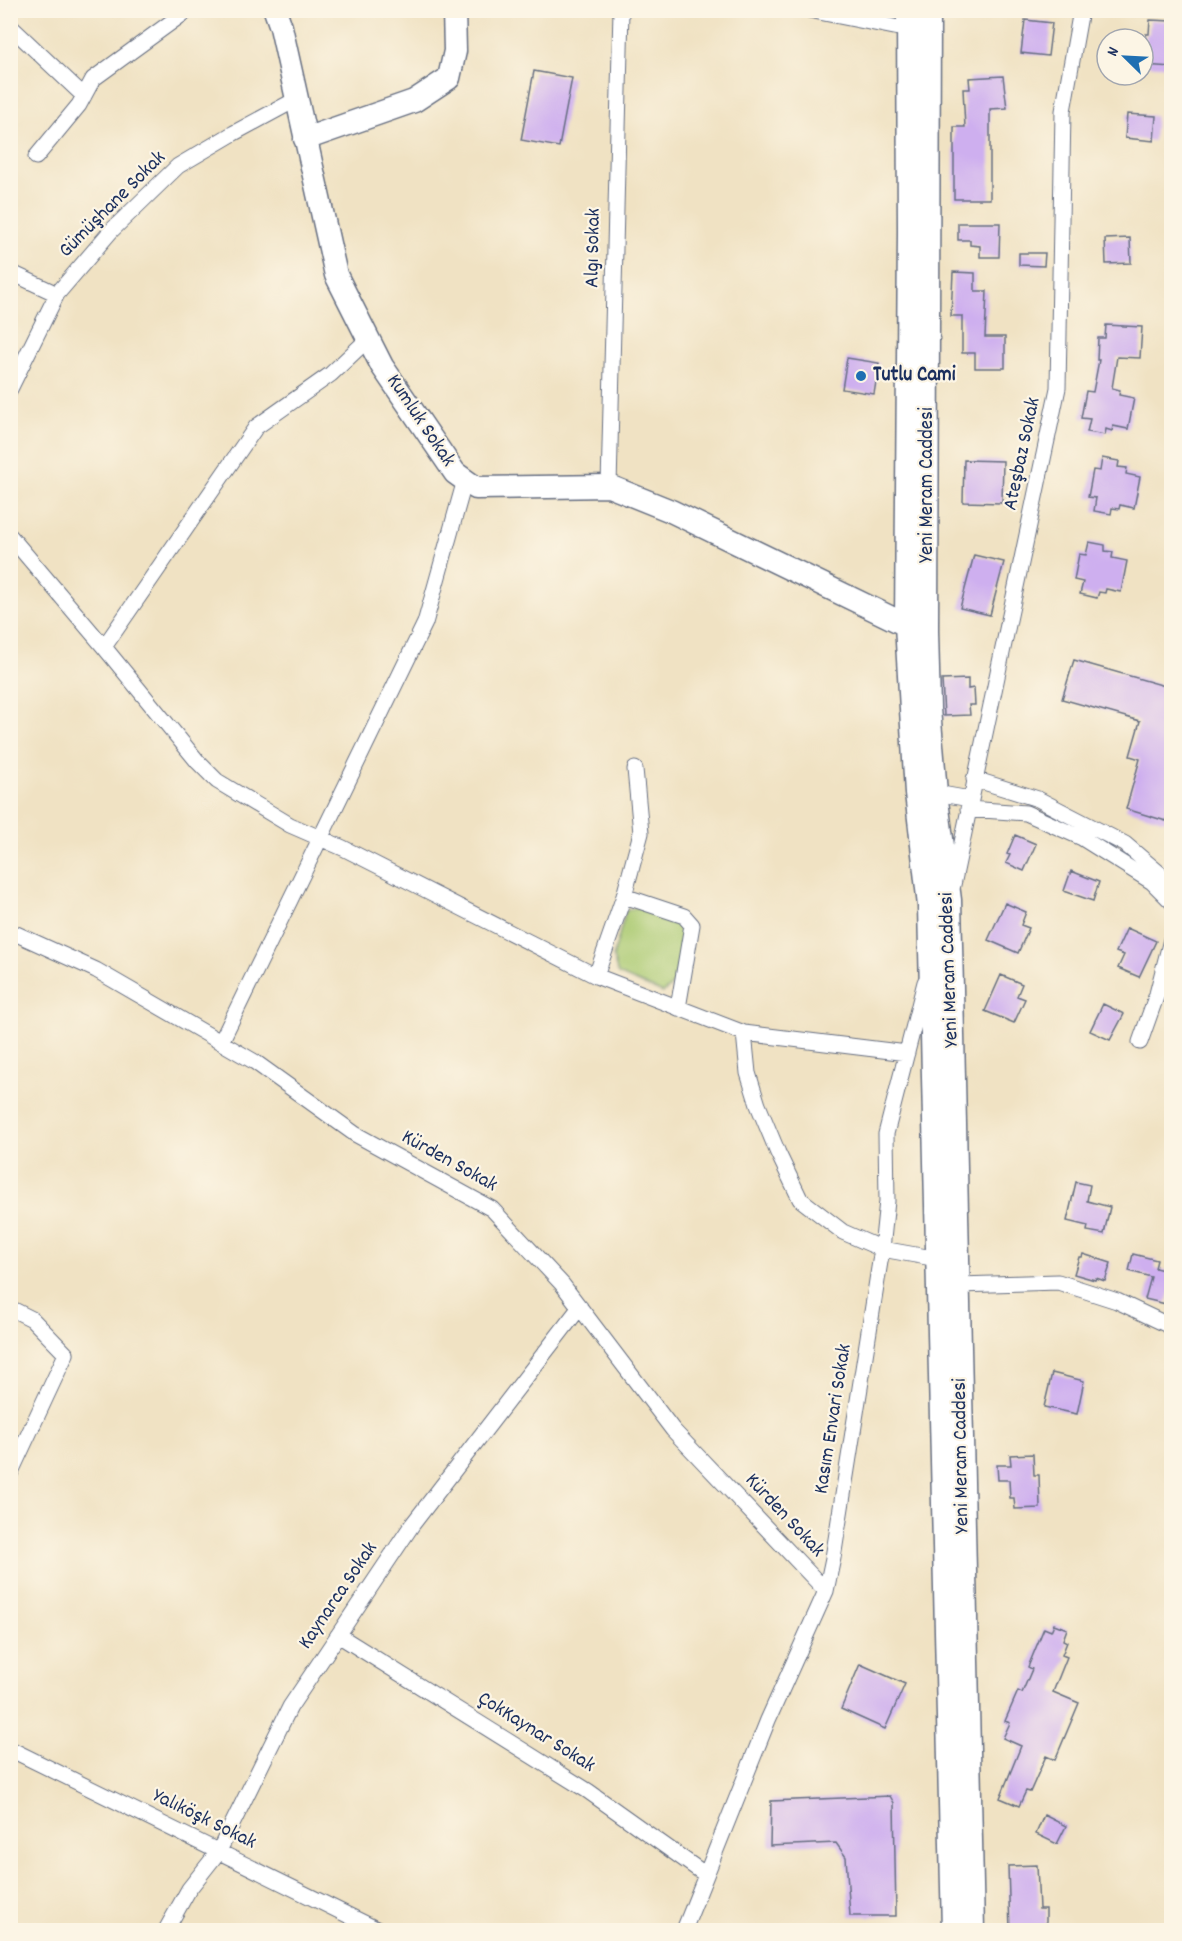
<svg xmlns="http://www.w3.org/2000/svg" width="1182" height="1941" font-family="Dekko,sans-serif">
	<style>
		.green { fill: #abca72; stroke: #637c68; stroke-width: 1.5 }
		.building { fill: #ceafef }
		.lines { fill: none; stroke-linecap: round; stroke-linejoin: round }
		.street-casing { stroke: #666e81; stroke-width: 17 }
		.secondary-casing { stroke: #666e81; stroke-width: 25 }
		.street { stroke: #fff; stroke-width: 15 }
		.secondary { stroke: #fff; stroke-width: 22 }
		.poi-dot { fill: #1f6fb2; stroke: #fcf5e5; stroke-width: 2 }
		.labels { text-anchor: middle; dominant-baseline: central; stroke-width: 4.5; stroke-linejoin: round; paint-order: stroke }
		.street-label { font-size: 21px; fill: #1b2f5e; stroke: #fcf5e5 }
		.poi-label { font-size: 21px; font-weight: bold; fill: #1b2f5e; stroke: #fcf5e5; text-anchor: start }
	</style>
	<rect width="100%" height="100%" fill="#fcf5e5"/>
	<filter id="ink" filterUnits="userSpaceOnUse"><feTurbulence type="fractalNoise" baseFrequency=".0167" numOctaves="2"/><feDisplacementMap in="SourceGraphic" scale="12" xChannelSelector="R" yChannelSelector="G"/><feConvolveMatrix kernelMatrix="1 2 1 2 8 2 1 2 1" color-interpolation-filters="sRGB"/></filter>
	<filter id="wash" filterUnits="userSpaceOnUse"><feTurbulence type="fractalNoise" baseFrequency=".008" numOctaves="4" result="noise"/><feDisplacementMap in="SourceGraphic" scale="24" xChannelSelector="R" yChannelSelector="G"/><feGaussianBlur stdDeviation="1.35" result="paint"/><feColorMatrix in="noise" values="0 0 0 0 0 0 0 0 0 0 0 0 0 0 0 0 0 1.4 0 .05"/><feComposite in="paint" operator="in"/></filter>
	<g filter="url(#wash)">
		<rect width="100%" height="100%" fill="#f0e2c3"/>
		<path class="green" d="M639,907l40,14 6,10 -11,52 -11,10 -45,-19 -5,-17 13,-47z"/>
		<g id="blocks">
			<path class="building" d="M1025,20l27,3 -4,33 -27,-3z
				M1150,20l22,1v46l-28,-2 2,-31h3z
				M534,71l38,7 -13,69 -38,-7z
				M1003,76l4,32 -17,1v90h-36v-72h11l-2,-38h7l-1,-11z
				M1127,114l29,2 -2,25 -29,-3z
				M958,223h42l-1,34h-19v-11l-10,-1v-5h-12z
				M1130,238l1,25 -25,1 -1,-25z
				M1019,253h26l-1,13 -25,-1z
				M953,272l22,1v18h12l-2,46h20v31h-30v-15h-13v-37h-11z
				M1106,325l36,2 -2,31 -23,-1 -5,31 8,2 -1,5 15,3 -6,31 -15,-3 -1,5 -6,-2 -1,6 -18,-3 3,-13 -9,-1 5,-27 7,1 6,-32h-2l1,-22h7z
				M847,358l32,5 -5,31 -32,-5z
				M1102,458l17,3 -1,6 9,1 -1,6 14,3 -6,31 -14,-3 -1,4 -7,-1 -1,6 -17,-3 2,-13 -8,-1 5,-27 7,1z
				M964,460l39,1 -1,42 -39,-1z
				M1089,542l16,3v6l8,1 -1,6 15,3 -6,31 -15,-3 -1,4 -6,-1 -2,6 -17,-4 3,-12 -9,-2 5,-26 7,1z
				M974,555l30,7 -14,53 -30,-7z
				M1074,660l98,28v113l-6,20 -40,-12 14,-50 -10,-3 10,-35 -78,-22z
				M968,679v10l6,-1 1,17h-6l1,10 -26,1 -2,-36z
				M1015,835l21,9 -12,27 -18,-8 4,-8 -3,-1z
				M1071,871l28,11 -6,19 -29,-10z
				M1005,903l21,9 -5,13 8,3 -11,25 -30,-13z
				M1127,928l29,13 -17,36 -21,-9 6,-13 -8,-3z
				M1001,975l21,9 -5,12 8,3 -11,24 -29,-12z
				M1103,1004l21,10 -14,26 -20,-9z
				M1076,1182l14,3 -3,16 23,6 -6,27 -17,-3 1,-5 -21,-5z
				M1083,1254l28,9 -6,18 -9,-3 -1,2 -21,-6 5,-17h3z
				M1133,1254l24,6 -2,8 17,4v22l-3,-1 -3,11 -21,-5 6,-22 -22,-6z
				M1052,1373l32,8 -7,33 -33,-7z
				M1033,1454l1,21h5l1,33 -25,1 -1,-11h-4l-1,-18h-11l-1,-15h14l-1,-10z
				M1054,1624l13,5 -4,11 4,2 -5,13 5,2 -14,35 26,11 -24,57 -9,-4 -16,36 -4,-1 -7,15 -19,-8 21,-52 -18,-8 7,-15 -5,-2 13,-30 4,2 10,-24 -4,-2 16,-39 7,3z
				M860,1664l45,20 -20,45 -44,-20z
				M890,1796l4,7 2,113h-46l-4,-59 -10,-14 -66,3 1,-45z
				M1044,1815l22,11 -9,18 -21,-10z
				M1037,1865l2,44h7v21h-36l-2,-64z"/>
		</g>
	</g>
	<g filter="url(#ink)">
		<use href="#blocks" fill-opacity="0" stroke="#666e81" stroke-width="1.5"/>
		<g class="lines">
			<defs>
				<path id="street" d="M809,10l100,20
					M10,26l74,70
					M36,157l43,-52 14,-26 95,-69
					M10,272l47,22
					M10,389l47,-95 54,-63 67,-65 56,-33 63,-34
					M609,486l12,-476
					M10,536l94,111 94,115 19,19 73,44 53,23 253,128 148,57 163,20
					M104,647l152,-220 75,-53 37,-35
					M974,779l64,20 87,45 47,40
					M936,793l34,6
					M968,809l58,4 56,25 70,44 20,20
					M953,885l105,-497 5,-277 18,-101
					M624,896l60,20 8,9 -14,83
					M10,931l86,39 159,92 100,72 137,75 70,75 111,146 153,161
					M596,976l28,-80 17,-63 -6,-64
					M744,1033l4,40 10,32 20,48 22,46 43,33 39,17 56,10
					M221,1042l204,-419 40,-143
					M1140,1042l17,-48 15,-58
					M959,1285l99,-3 59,19 55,26
					M10,1308l22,11 34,35 -56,120
					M338,1635l250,156 118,84
					M10,1749l368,181
					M166,1930l23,-41 30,-38 71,-144 122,-182 168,-218
					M684,1930l84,-210 58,-129 7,-33 49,-309 5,-48 -1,-67 39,-152"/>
				<path id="secondary" d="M275,10l6,17 55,248 46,91 73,107 21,15 133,-2 62,25 235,114
					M908,10l1,221 -3,394 10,168 13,113 24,1024
					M929,10l-2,621 2,78 7,84 14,107 23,1030
					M305,139l109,-38 35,-23 6,-27 -1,-41"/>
			</defs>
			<use href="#street" class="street-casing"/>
			<use href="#secondary" class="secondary-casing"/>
			<use href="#street" class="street"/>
			<use href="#secondary" class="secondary"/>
		</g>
	</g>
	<circle class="poi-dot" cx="861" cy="376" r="6"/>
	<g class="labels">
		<g class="street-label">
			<text transform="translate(113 205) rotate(-45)">Gümüşhane Sokak</text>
			<text transform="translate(594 248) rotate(-89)">Algı Sokak</text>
			<text transform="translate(420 421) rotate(56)">Kumluk Sokak</text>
			<text transform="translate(1023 454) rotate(-78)">Ateşbaz Sokak</text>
			<text transform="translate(928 485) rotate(-90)">Yeni Meram Caddesi</text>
			<text transform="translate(950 970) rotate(-92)">Yeni Meram Caddesi</text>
			<text transform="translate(449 1162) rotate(29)">Kürden Sokak</text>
			<text transform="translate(834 1419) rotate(-81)">Kasım Envari Sokak</text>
			<text transform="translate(962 1456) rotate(-91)">Yeni Meram Caddesi</text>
			<text transform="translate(784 1516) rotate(47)">Kürden Sokak</text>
			<text transform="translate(339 1596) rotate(-56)">Kaynarca Sokak</text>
			<text transform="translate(536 1733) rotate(32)">ÇokKaynar Sokak</text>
			<text transform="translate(204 1820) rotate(26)">Yalıköşk Sokak</text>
		</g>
		<g class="poi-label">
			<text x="873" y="376">Tutlu Cami</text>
		</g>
	</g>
	<rect width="1182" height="1941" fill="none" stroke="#fcf5e5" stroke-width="36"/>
	<g transform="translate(1125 57) rotate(294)"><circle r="28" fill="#fcf5e5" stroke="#a2a6af" stroke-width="1.5"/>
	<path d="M0-4.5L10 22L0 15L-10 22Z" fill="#1f6fb2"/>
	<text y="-9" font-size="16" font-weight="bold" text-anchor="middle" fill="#1b2f5e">N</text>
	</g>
</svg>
